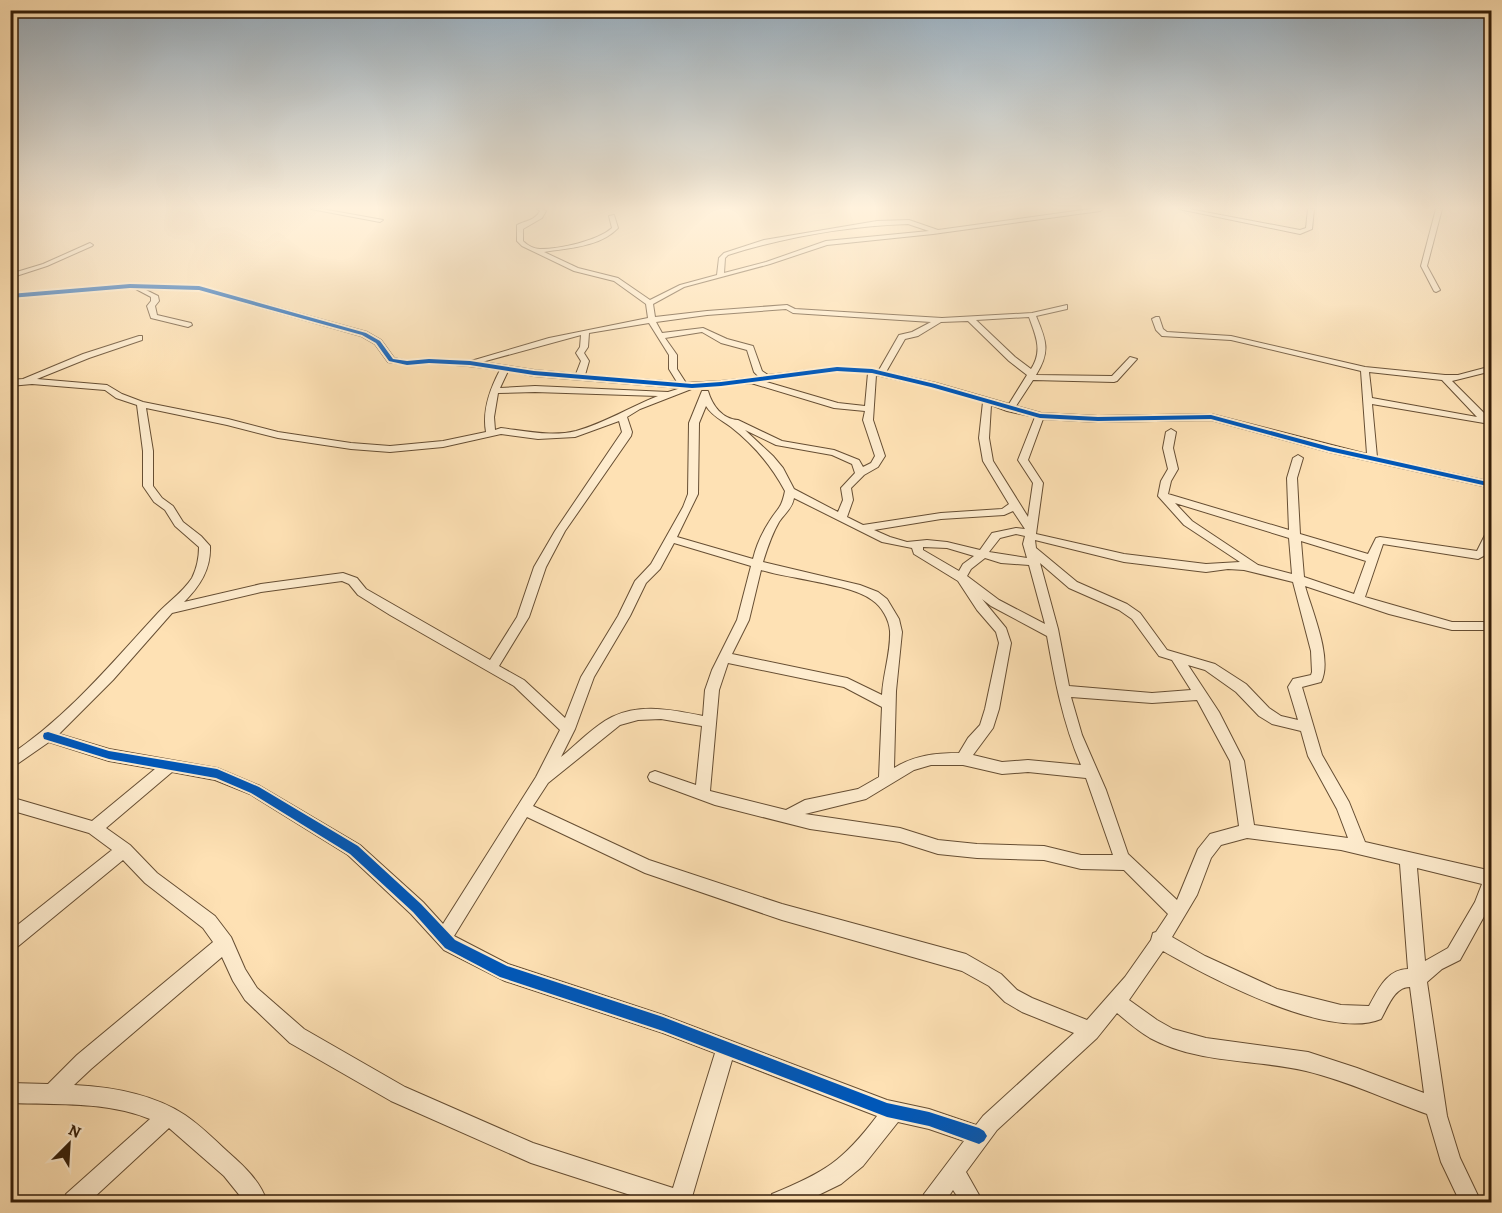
<svg xmlns="http://www.w3.org/2000/svg" width="1502" height="1213" font-family="Alegreya,serif">
	<style>
		.lines { fill: none; stroke-linecap: round; stroke-linejoin: round }
		.street-casing { stroke: #664e33; stroke-width: 2 }
		.street { fill: #feecce; fill-rule: evenodd }
		.cycleway-casing { stroke: #feecce; stroke-width: 4 }
		.cycleway { fill: #0057b8; fill-rule: evenodd }
	</style>
	<rect width="100%" height="100%" fill="#fee1b4"/>
	<filter id="stains"><feTurbulence type="fractalNoise" baseFrequency=".00333" numOctaves="4"/><feColorMatrix values="0 0 0 0 .2 0 0 0 0 .09 0 0 0 0 .02 0 0 0 .5 -.17"/></filter>
	<radialGradient id="worn" r=".72"><stop offset=".6" stop-color="#630" stop-opacity="0"/><stop offset="1" stop-color="#630" stop-opacity=".3"/></radialGradient>
	<g class="lines">
		<defs>
			<path id="street" d="M10,209h9l-9,2z
				M311,209h11l61,11 -3,2z
				M537,209h6l3,2 -4,7 -19,11v12c4,4 11,8 17,8 20,0 57,-8 72,-21l-3,-12 5,-1 4,13c-18,19 -50,20 -74,24l34,16 40,10 32,22 30,-15 37,-10 2,-17 5,-5 40,-13 113,-19 32,-1 29,10 152,-21h13l-3,2 -167,23 -106,11 -57,19 -86,23 -31,17 2,13 52,-6 80,-6 8,4 147,9 90,-5 35,-8v4l-31,7c10,24 15,35 0,59l76,1 18,-19 7,2 -20,22 -3,1 -81,-2 -17,26 25,7 57,3 113,-2 156,40 -6,-83 -130,-31 -69,-4 -6,-6 -4,-11 4,-2h3l4,12 4,3 64,4 134,31 80,8h13l34,-9v5l-40,10 40,40v9l-8,-7 -112,-19 5,53 115,25v6l-163,-36 -118,-32 -113,2 -55,-3 -15,41 15,23 -7,51 88,20 82,10 34,-2 -56,-37 -26,-29 3,-15 7,-12 -5,-21 3,-16 5,-3 5,3 -3,16 5,21 -7,12 -3,13 121,36 -2,-52 6,-20 5,-3 5,3 -6,20 3,56 68,20 8,-16 4,-1 97,14 10,-20 5,-3v18l-3,7 -11,6 -95,-15 -18,53 87,25h40v8h-40l-63,-16 -84,-28c7,25 28,73 16,96l-19,5 20,68 27,47 16,40 127,29v31l-32,58 -18,9 -15,13 20,134 13,42 21,44h-21l-19,-40 -14,-48c-40,-14 -79,-33 -121,-43 -51,-12 -108,-7 -156,-33 -12,-7 -22,-16 -33,-25l-20,25 -100,92 -31,42 17,30h-22l-8,-12 -8,12h-23l2,-8 40,-53 -35,-12 -31,-7 -35,44 -22,18 -37,18h-34l2,-8c53,-22 70,-32 105,-78l-145,-56 -40,137 1,5h-41l-121,-39 -140,-62 -101,-58 -45,-43 -12,-19 -11,-24 -131,112 -17,16c39,2 79,9 111,30 16,11 29,24 43,37 16,14 33,30 39,50h-22l-21,-26 -55,-48 -80,74h-25l2,-8 84,-75c-44,-18 -93,-14 -140,-16v-20l38,1 29,-29 136,-113 -10,-14 -58,-45 -22,-23 -107,88 -6,2v-19l102,-81 -23,-17 -79,-23v-13l82,24 63,-52 -46,-8 -60,-19 -39,27v-14c58,-39 100,-90 147,-141 11,-12 26,-22 35,-36 5,-10 7,-21 7,-31l-24,-21 -10,-16 -11,-8 -11,-16v-35l-6,-46 -21,-7 -11,-8 -73,-6 -22,2v-6l13,-1 60,-25 56,-18h3v4l-53,18 -52,21 70,6 15,9 21,8 85,17 50,13 73,11 39,3 53,-5 43,-9c-4,-22 4,-43 14,-62 -23,-3 -46,-7 -70,-6 -16,0 -26,1 -42,-2l-13,-18 -14,-8 -162,-46 -55,-1 14,7 1,5 -4,5 2,9 34,8 1,2 -4,2 -37,-9 -4,-12 4,-5v-4l-17,-9 -124,10v-4l120,-10 69,2 168,46 14,8 13,18 13,3 22,-2 42,2 78,-23 99,-20 -2,-14 -32,-23 -40,-10 -52,-25 -5,-5v-16c7,-4 18,-4 23,-14zM908,224l21,7 -103,10 -60,21 -42,11 1,-15 3,-3c58,-18 120,-29 180,-31zM786,309l7,4 138,9 -19,10 -13,3 -20,35 -42,-3 -69,8 -6,-4 -9,-25 -26,-7 -24,-11 -41,5 -6,-11 51,-7zM1029,317c7,19 14,34 2,52l-16,-12 -39,-37zM968,321l41,40 18,14 -18,29 -73,-21 -50,-11 19,-33 13,-3 23,-14zM649,323l20,32v14l8,13 -92,-7 4,-14 -5,-8 4,-6 1,-14zM702,332l19,11 26,7 7,22 5,5 -38,4 -35,2 -9,-14v-14l-12,-17zM581,335l-1,12 -4,6 5,8 -5,13 -42,-4 -52,-8zM508,371l26,5 147,12 -13,4 -133,-6 -35,2zM837,371l31,2 -3,33 -27,-3 -75,-22zM1369,372l73,8 35,37 -105,-19zM876,375l55,12 52,15 -4,36 4,23 26,43 -7,5 -61,4 -78,12 -16,-8 6,-17 -2,-12 13,-13 14,-8 7,-11 -12,-36zM751,383l83,25 31,3 -2,9 12,36 -4,7 -8,4 -4,-7 -25,-10 -52,-9 -44,-21c-16,-1 -26,-15 -30,-29h-6l-13,32 -1,71 -5,13 -32,57 -16,17 -17,35 -37,61 -16,41 -41,-38 -25,-14 30,-49 17,-50 19,-36 66,-95 1,-4 -5,-15 13,-8 54,-21zM535,392l123,4c-28,11 -53,27 -82,35 -24,6 -51,0 -75,-3l-6,2 -1,-13 4,-24zM991,405l16,6 28,6 -17,43 15,23 -5,34 -35,-56 -4,-23zM706,406c6,10 16,14 25,21 23,18 40,38 54,64 -4,19 -7,16 -16,31 -7,11 -13,24 -16,37l-76,-22 21,-43 1,-71zM146,408l81,17 51,13 73,11 39,3 53,-5 58,-13 37,5 37,-2 44,-16 3,11 -67,99 -21,36 -17,50 -27,43 -124,-71 -9,-11 -14,-5 -82,11 -77,18c16,-16 27,-33 26,-56l-9,-10 -18,-14 -10,-16 -11,-8 -9,-12v-35zM745,430l31,15 56,10 20,9 3,9 -14,15 2,12 -5,12 -44,-23 -11,-21 -10,-12zM794,498l88,44 30,6 2,6 44,27 19,29 19,22 3,11 -14,66 -5,16 -12,13 -9,15c-24,0 -44,2 -65,15l2,-77 6,-59 -3,-13 -12,-20 -9,-7 -18,-7 -97,-23c4,-13 9,-28 16,-40 6,-9 13,-13 15,-24zM1175,503l114,35 3,36 -34,-9 -66,-44zM1013,511l12,18 -9,-1 -24,5 -12,17 -33,-8 -20,-2 -20,2 -17,-5 -16,-7 67,-11 63,-4zM1016,534l9,2 -2,8 4,14 -38,-6 11,-14zM1035,540l89,22 82,10 22,-3 16,1 49,12 18,69 1,21 -1,3 -18,4 -5,8 10,33 -17,-4 -12,-8 -23,-24 -31,-20 -48,-14 -27,-37 -13,-9 -50,-22 -41,-34zM1301,541l65,20 -12,33 -50,-17zM674,543l77,23 -14,54 -25,50 -7,20 -2,26c-30,-6 -62,-13 -91,1 -17,8 -36,28 -51,40l14,-28 19,-52 36,-61 16,-33 14,-14zM923,547l24,1 27,8 -11,8 -4,7 -36,-21zM985,558l16,5 28,2 16,59 -46,-24 -32,-24 4,-7zM1040,563l29,25 50,22 13,9 27,37 13,4 19,30 -39,3 -83,-7 -11,-57zM761,570c29,9 90,14 111,30 10,7 17,19 18,31 1,21 -7,43 -8,64l-35,-17 -115,-24 17,-34zM342,581l7,3 9,11 32,20 124,71 46,44 -24,47 -93,147 -20,-22 -63,-57 -100,-59 -43,-18 -108,-19 -50,-15 54,-54 59,-67 89,-21zM982,599l9,7 56,30c8,45 16,87 34,129l-53,-5 -26,2 -29,-7 20,-27 6,-19 12,-66 -5,-15zM728,663l116,24 38,20 -3,70 -21,12 -53,11 -19,10 -76,-19 9,-101zM1188,665l17,5 31,22 23,24 13,8 29,7 7,25 29,53 11,29 -94,-13 -10,-64 -25,-49zM1071,697l81,6 45,-3 33,61 9,65 -29,8 -12,15 -21,51 -49,-46 -22,-64 -24,-55zM661,719l41,7 -6,59 -41,-14 -5,2 -2,4 2,4 65,24 95,24 90,13 38,12 39,4 67,2 37,9 43,1 44,44 -12,18 -3,1 -2,7 -26,37 -38,43 -55,-22 -15,-8 -16,-16 -35,-20 -184,-50 -133,-44 -116,-54 15,-23 72,-58 18,-5zM931,765h32l39,9 26,-2 58,6 27,77h-32l-37,-9 -67,-2 -39,-4 -38,-12 -95,-14 61,-15 48,-29zM172,772l43,8 35,14 98,61 63,59 33,36 61,31 158,52 52,20 -42,135 -140,-45 -128,-56 -101,-58 -47,-41 -12,-19 -14,-32 -16,-21 -58,-43 -27,-28 -24,-17zM527,817l118,56 137,47 180,51 27,15 16,16 17,10 52,21 -91,83 -7,9 -47,-16 -42,-9 -224,-85 -155,-51 -54,-28zM1247,838l94,12 59,14 8,105c-21,0 -30,21 -39,37l-28,-1 -64,-16 -72,-33 -33,-19 25,-42 14,-37 10,-13zM1417,868l65,16 -7,18 -27,46 -23,13zM1163,951c47,27 166,90 218,68 7,-12 13,-32 29,-32l14,106 -67,-25 -49,-16 -102,-14 -33,-9 -16,-9 -28,-20z
				M1179,209h10l111,21 6,-2 2,-19h6l-2,20 -12,5z
				M1436,209h6l-15,57 13,24 -4,2 -2,-1 -13,-25z
				M90,243l3,2 -1,1 -45,20 -37,12v-4l33,-10z"/>
		</defs>
		<use href="#street" class="street-casing"/>
		<use href="#street" class="street"/>
		<defs>
			<path id="cycleway" d="M130,284l69,2 167,47 14,8 13,18 14,2 22,-2 41,2 64,10 158,13 29,-2 116,-15 35,2 63,15 105,30 58,3 113,-2 119,32 162,36v4l-163,-36 -118,-32 -113,2 -58,-3 -109,-31 -59,-14 -35,-2 -116,15 -29,2 -158,-13 -64,-10 -41,-2 -22,2 -18,-4 -13,-18 -14,-8 -163,-45 -69,-2 -120,10v-4z
				M48,732l61,19 108,18 42,18 99,59 63,58 34,36 52,26 156,51 224,86 42,9 50,16 5,3 3,5 -3,5 -5,3 -50,-18 -42,-9 -224,-86 -163,-54 -55,-29 -32,-36 -63,-58 -99,-61 -35,-15 -107,-19 -65,-20 -1,-3 1,-3z"/>
		</defs>
		<use href="#cycleway" class="cycleway-casing"/>
		<use href="#cycleway" class="cycleway"/>
	</g>
	<linearGradient id="sky" x2="0" y2="1"><stop stop-color="#95abbc"/><stop offset="0.55" stop-color="#fff2dd"/><stop offset="1" stop-color="#fff2dd" stop-opacity="0"/></linearGradient>
	<rect width="1502" height="378" fill="url(#sky)"/>
	<rect width="1502" height="1213" fill="none" stroke="#fee1b4" stroke-width="36"/>
	<rect x="12" y="12" width="1478" height="1189" fill="none" stroke="#331d08" stroke-width="3"/>
	<rect x="18" y="18" width="1466" height="1177" fill="none" stroke="#331d08" stroke-width="1.5"/>
	<g transform="translate(69 1144) rotate(24)" stroke="#feecce" stroke-width="4.5" paint-order="stroke">
	<path d="M0-4.5L10 22L0 15L-10 22Z" fill="#331d08"/>
	<text y="-9" font-size="16" font-weight="bold" text-anchor="middle" fill="#331d08">N</text>
	</g>
	<rect width="100%" height="100%" filter="url(#stains)"/>
	<rect width="100%" height="100%" fill="url(#worn)"/>
</svg>
